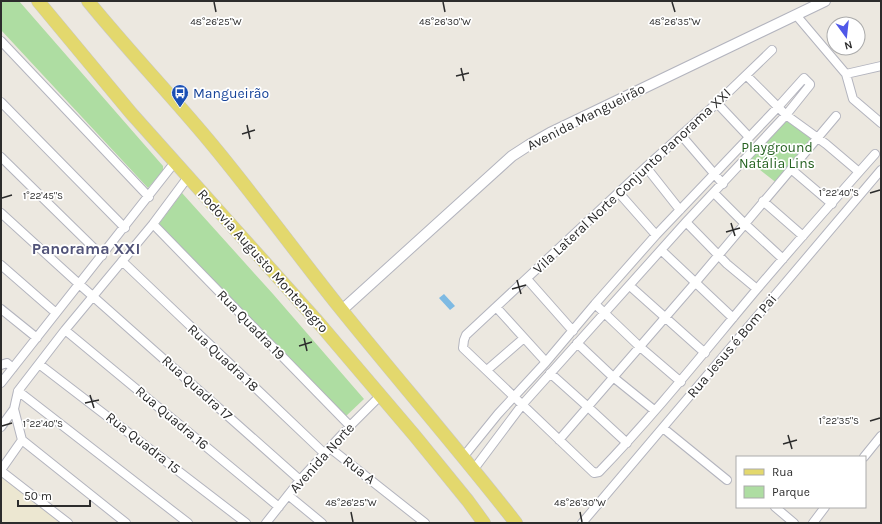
<svg xmlns="http://www.w3.org/2000/svg" width="882" height="524" font-family="Karla,sans-serif">
	<style>
		.education { fill: #ece7d1 }
		.green { fill: #aedda2 }
		.water { fill: #7ebae3 }
		.lines { fill: none; stroke-linecap: round; stroke-linejoin: round }
		.minor-casing { stroke: #b3b4be; stroke-width: 10 }
		.tertiary-casing { stroke: #b3b4be; stroke-width: 12 }
		.primary-casing { stroke: #c8c8c8; stroke-width: 14 }
		.minor { stroke: #fff; stroke-width: 8 }
		.tertiary { stroke: #fff; stroke-width: 10 }
		.primary { stroke: #e3d86d; stroke-width: 13 }
		.ticks { fill: none; stroke: #2c2c2c; stroke-width: 1.5 }
		.labels { text-anchor: middle; dominant-baseline: central; stroke-width: 3.5; stroke-linejoin: round; paint-order: stroke }
		.transit-label { font-size: 14px; fill: #164399; stroke: #fff; text-anchor: start }
		.street-label { font-size: 14px; fill: #2c2c2c; stroke: #fff }
		.park-label { font-size: 14px; fill: #276322; stroke: #fff }
		.quarter-label { font-size: 16px; font-weight: bold; fill: #505278; stroke: #fff }
		.ticks-label { font-size: 10px; text-anchor: middle; fill: #2c2c2c; stroke: #fff; stroke-width: 3.5; stroke-linejoin: round; paint-order: stroke }
	</style>
	<rect width="100%" height="100%" fill="#ece8e0"/>
	<path class="education" d="M1,475l62,48h-62z"/>
	<path class="green" d="M1,1h18l144,165v5l-15,17 -147,-158z
		M786,115l32,24 -40,45 -32,-25z
		M182,193l91,101 91,105 -19,18 -187,-192z"/>
	<path class="water" d="M444,294l11,12 -5,4 -11,-12z"/>
	<g class="lines">
		<defs>
			<path id="minor" d="M796,15l50,59 7,25 28,24
				M1,41l148,156
				M772,50l-55,53 -71,64 -180,168 -2,5 -1,8 131,125 5,-1c56,-58 106,-121 158,-183 39,-46 78,-90 118,-135
				M846,74l35,-8
				M746,75l40,40 40,29 33,28
				M1,102l124,126
				M717,103l32,34
				M681,135l42,49
				M1,157l101,99
				M646,167l34,43
				M791,169l41,35
				M619,193l37,42
				M714,193l31,31 38,35
				M763,201l40,35
				M1,213l78,71 221,196
				M686,222l41,42 30,25
				M153,224l197,202
				M661,250l72,68
				M122,261l203,193
				M1,265l55,48
				M527,279l46,52
				M630,286l75,67
				M595,304l44,42 42,36
				M496,307l50,55
				M1,309l36,29
				M65,330l214,177
				M577,343l36,34 41,33
				M39,364l207,159
				M1,365l6,-2 6,5
				M487,370l37,-32
				M550,373l38,34 39,36
				M1,383l174,-221
				M18,391l170,132
				M1,427l13,-18 4,-18 47,-61 88,-106 35,-47
				M663,428l64,52
				M22,440l104,83
				M559,440l136,-157 141,-167
				M330,448l95,75
				M464,456l34,-42 48,-52 49,-58 61,-69 122,-128 26,-29 6,6v1l-24,30 -100,107 -164,183 -48,64
				M864,457l17,-21
				M1,470l21,-30 -8,-31
				M1,471l67,52
				M288,495l34,28
				M775,507l19,16
				M266,523l34,-43 50,-54 30,-30
				M582,523l299,-353
				M813,523l12,-16"/>
			<path id="tertiary" d="M342,310l170,-154 17,-11 21,-12 275,-132"/>
			<path id="primary" d="M38,1l93,112 187,209 97,114 53,65 16,22
				M88,1c39,48 82,93 122,141 45,54 86,111 130,166 58,72 119,142 176,215"/>
		</defs>
		<use href="#minor" class="minor-casing"/>
		<use href="#tertiary" class="tertiary-casing"/>
		<use href="#primary" class="primary-casing"/>
		<use href="#minor" class="minor"/>
		<use href="#tertiary" class="tertiary"/>
		<use href="#primary" class="primary"/>
	</g>
	<path class="ticks" d="M214,2l2,10M443,2l2,10M672,2l3,10M461,68l3,13M456,76l13,-3M247,125l3,14M242,134l13,-4M870,193l10,-3M2,198l10,-3M731,223l4,13M726,232l14,-4M517,280l4,14M512,289l14,-4M304,338l3,13M299,346l13,-4M90,395l4,13M85,403l14,-3M870,421l10,-3M2,426l10,-3M788,435l4,14M783,444l14,-4M351,512l2,10M580,512l2,10"/>
	<defs>
		<symbol id="bus-pin" viewBox="-11 -11 22 30"><path d="M0 17L-7.5 6A9.5 9.5 0 1 1 7.5 6Z" fill="#1a4fb4" stroke="#fff"/><path d="M-5-6H5V4H4V6H2V4H-2V6H-4V4H-5ZM-3.5-4V0h7V-4ZM-3.5 1.2v1.5H-2V1.2ZM2 1.2v1.5H3.5V1.2Z" fill="#fff"/></symbol>
	</defs>
	<g fill-rule="evenodd">
		<use href="#bus-pin" x="170" y="83" width="20" height="27"/>
	</g>
	<g class="labels">
		<g class="transit-label">
			<text x="193" y="93">Mangueirão</text>
		</g>
		<g class="street-label">
			<text transform="translate(586 117) rotate(-27)">Avenida Mangueirão</text>
			<text transform="translate(632 181) rotate(-43)">Vila Lateral Norte Conjunto Panorama XXI</text>
			<text transform="translate(263 261) rotate(48)">Rodovia Augusto Montenegro</text>
			<text transform="translate(251 325) rotate(46)">Rua Quadra 19</text>
			<text transform="translate(732 346) rotate(-50)">Rua Jesus é Bom Pai</text>
			<text transform="translate(223 358) rotate(43)">Rua Quadra 18</text>
			<text transform="translate(197 388) rotate(42)">Rua Quadra 17</text>
			<text transform="translate(172 418) rotate(40)">Rua Quadra 16</text>
			<text transform="translate(143 443) rotate(38)">Rua Quadra 15</text>
			<text transform="translate(322 458) rotate(-48)">Avenida Norte</text>
			<text transform="translate(359 470) rotate(38)">Rua A</text>
		</g>
		<g class="park-label">
			<text x="777" y="147">Playground<tspan x="777" dy="16">Natália Lins</tspan></text>
		</g>
		<g class="quarter-label">
			<text x="86" y="248">Panorama XXI</text>
		</g>
	</g>
	<g class="ticks-label">
		<text x="216" y="25">48°26'25"W</text>
		<text x="445" y="25">48°26'30"W</text>
		<text x="675" y="25">48°26'35"W</text>
		<text x="839" y="196">1°22'40"S</text>
		<text x="43" y="199">1°22'45"S</text>
		<text x="839" y="424">1°22'35"S</text>
		<text x="43" y="427">1°22'40"S</text>
		<text x="351" y="506">48°26'25"W</text>
		<text x="580" y="506">48°26'30"W</text>
	</g>
	<rect width="882" height="524" fill="none" stroke="#2c2c2c" stroke-width="4"/>
	<rect x="736" y="456" width="130" height="52" fill="#ffffff" stroke="#ababab"/>
	<rect x="744" y="469" width="20" height="6" fill="#e3d86d" stroke="#ababab"/>
	<text x="772" y="476" font-size="12" fill="#2c2c2c">Rua</text>
	<rect x="744" y="486" width="20" height="12" fill="#aedda2" stroke="#ababab"/>
	<text x="772" y="496" font-size="12" fill="#2c2c2c">Parque</text>
	<g transform="translate(846 36) rotate(165)"><circle r="19" fill="#ffffff" stroke="#ababab"/>
	<path d="M0-3L7 15L0 10L-7 15Z" fill="#5058e8"/>
	<text y="-6" font-size="11" font-weight="bold" text-anchor="middle" fill="#2c2c2c">N</text>
	</g>
	<path d="M18 500v6h72v-6" fill="none" stroke="#2c2c2c" stroke-width="2"/>
	<text x="24" y="500" font-size="12" fill="#2c2c2c" stroke="#ffffff" stroke-width="3" paint-order="stroke">50 m</text>
</svg>
